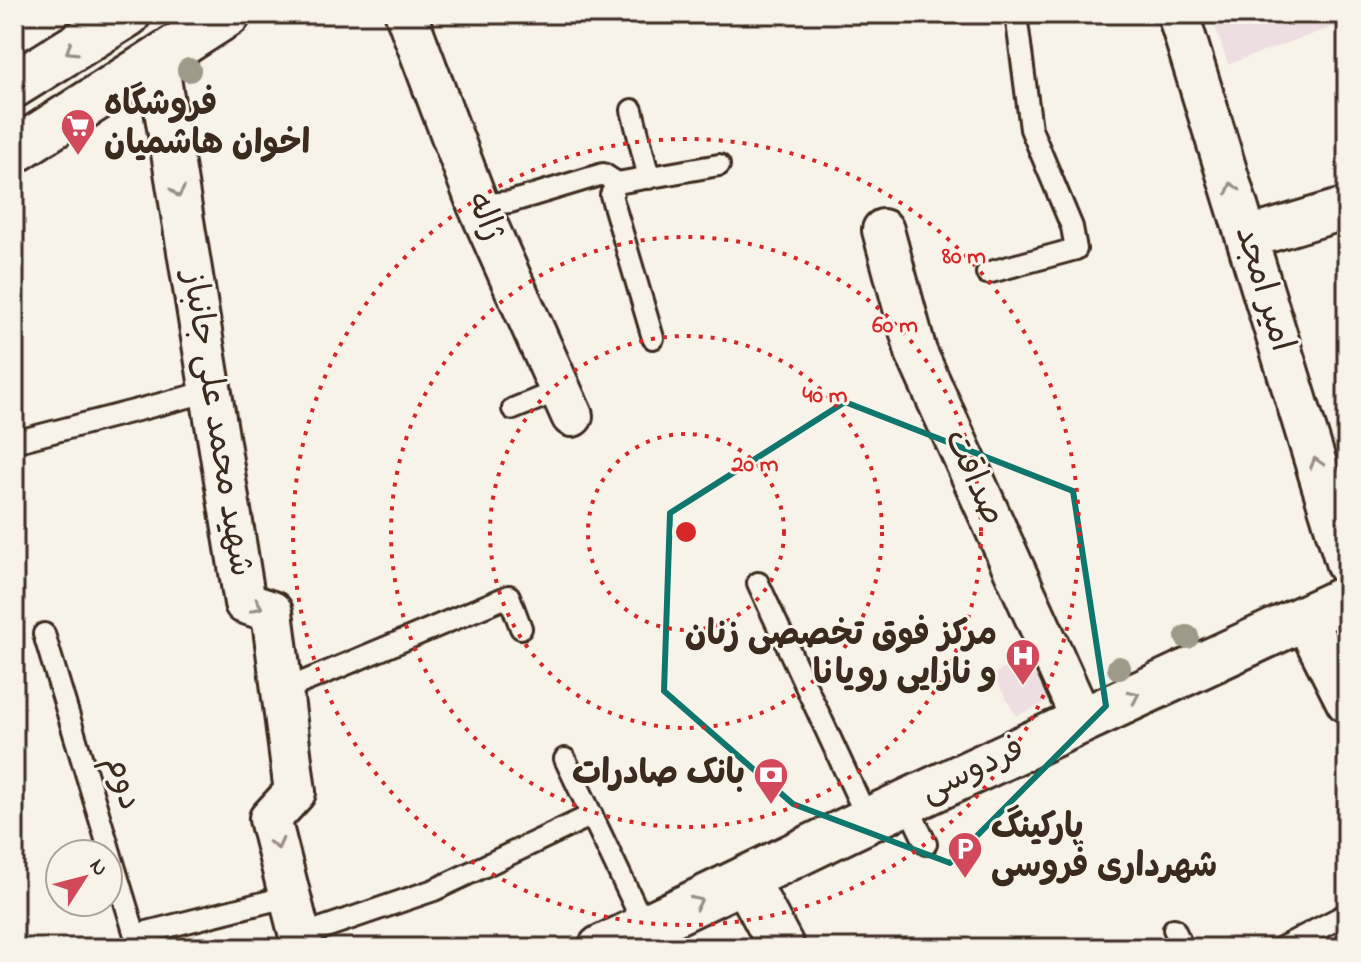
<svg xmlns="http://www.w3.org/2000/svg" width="1361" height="962" font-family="'Indie Flower','Playpen Sans Arabic',sans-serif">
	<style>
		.built { fill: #eddee1 }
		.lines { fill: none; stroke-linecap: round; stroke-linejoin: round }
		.service-casing { stroke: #3b2a1e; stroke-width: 26 }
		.minor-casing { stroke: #3b2a1e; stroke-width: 46 }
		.secondary-casing { stroke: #3b2a1e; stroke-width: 50 }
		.primary-casing { stroke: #3b2a1e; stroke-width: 50 }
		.service { stroke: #f7f3e8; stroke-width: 20 }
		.minor { stroke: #f7f3e8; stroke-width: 40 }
		.secondary { stroke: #f7f3e8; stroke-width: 44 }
		.primary { stroke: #f7f3e8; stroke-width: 44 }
		.tree { fill: #9d9a89 }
		.oneway { stroke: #998e83 }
		.marked { fill: none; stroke: #0f766e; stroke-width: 6; stroke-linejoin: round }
		.ring { fill: none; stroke: #d62828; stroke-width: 4; stroke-dasharray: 4 8 }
		.labels { text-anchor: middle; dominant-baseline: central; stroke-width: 6; stroke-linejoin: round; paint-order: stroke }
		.poi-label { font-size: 34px; font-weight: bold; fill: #3b2a1e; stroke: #f7f3e8; text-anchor: start }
		.street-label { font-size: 34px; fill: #3b2a1e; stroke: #f7f3e8 }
		.centre { fill: #d62828; stroke: #f7f3e8; stroke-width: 4 }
		.ring-label { font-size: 24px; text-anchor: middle; font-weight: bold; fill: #d62828; stroke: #f7f3e8; stroke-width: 6; stroke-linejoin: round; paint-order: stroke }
	</style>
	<rect width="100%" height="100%" fill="#f7f3e8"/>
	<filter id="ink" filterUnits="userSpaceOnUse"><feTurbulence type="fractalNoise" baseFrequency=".0125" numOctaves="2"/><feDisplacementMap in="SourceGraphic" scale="16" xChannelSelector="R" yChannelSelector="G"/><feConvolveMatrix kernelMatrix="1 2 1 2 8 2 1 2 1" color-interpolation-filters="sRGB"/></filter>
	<g filter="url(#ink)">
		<path class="built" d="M1211,14h136v8l-119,42z
			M1033,650l19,50 -36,16 -23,-41z"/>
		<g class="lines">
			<defs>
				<path id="service" d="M632,110l17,68
					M617,183l-6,12 42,143
					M478,205l32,-3 93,-28 14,9 102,-18
					M987,273l89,-24 -4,-22 -41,-98 -15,-115
					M513,409l47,-19
					M14,442l197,-51
					M758,583l110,237
					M44,634l91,301 155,-39
					M282,691l227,-95 12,32
					M565,759l80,168
					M906,802l20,42
					M1174,929l9,19
					M299,936l135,-46 158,-75
					M1281,948l66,-34"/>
				<path id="minor" d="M406,14l72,191 94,211
					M1178,14l169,551
					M157,60l88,543 27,9 23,180 -25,27 33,129
					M883,230l33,122 166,368
					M1247,238l100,-30
					M1304,617l43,85"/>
				<path id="secondary" d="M745,879l37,69
					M601,948l267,-128 479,-222"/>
				<path id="primary" d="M14,85l114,-71
					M14,151l214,-137"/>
			</defs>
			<use href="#service" class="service-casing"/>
			<use href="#minor" class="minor-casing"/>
			<use href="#secondary" class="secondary-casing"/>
			<use href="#primary" class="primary-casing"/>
			<use href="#service" class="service"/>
			<use href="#minor" class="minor"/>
			<use href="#secondary" class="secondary"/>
			<use href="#primary" class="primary"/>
		</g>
		<g class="tree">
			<circle cx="189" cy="70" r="12"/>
			<circle cx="1187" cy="637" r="12"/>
			<circle cx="1119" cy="668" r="12"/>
		</g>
		<defs><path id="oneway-chevron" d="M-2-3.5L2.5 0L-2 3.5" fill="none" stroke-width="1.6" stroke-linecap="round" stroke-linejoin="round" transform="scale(2)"/></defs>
		<g class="oneway">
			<use href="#oneway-chevron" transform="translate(71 50) rotate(148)"/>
			<use href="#oneway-chevron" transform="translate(1232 188) rotate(-107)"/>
			<use href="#oneway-chevron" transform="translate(178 192) rotate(81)"/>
			<use href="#oneway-chevron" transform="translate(1316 463) rotate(-107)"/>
			<use href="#oneway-chevron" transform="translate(257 606) rotate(22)"/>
			<use href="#oneway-chevron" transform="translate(1134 696) rotate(-25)"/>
			<use href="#oneway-chevron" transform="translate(277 844) rotate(76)"/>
			<use href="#oneway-chevron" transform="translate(697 902) rotate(-25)"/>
		</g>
	</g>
	<path class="marked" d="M845,402l228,89 33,215 -156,157 -157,-59 -129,-113 6,-178z"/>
	<g class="ring">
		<circle cx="686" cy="532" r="98"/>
		<circle cx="686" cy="532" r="196"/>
		<circle cx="686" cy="532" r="295"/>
		<circle cx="686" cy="532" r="393"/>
	</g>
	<defs>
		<symbol id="supermarket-pin" viewBox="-11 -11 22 30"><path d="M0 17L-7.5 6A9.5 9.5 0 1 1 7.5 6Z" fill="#d1495b" stroke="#f7f3e8"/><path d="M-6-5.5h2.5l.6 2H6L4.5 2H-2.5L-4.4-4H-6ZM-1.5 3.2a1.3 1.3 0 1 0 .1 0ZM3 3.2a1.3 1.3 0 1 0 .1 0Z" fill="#fff"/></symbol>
		<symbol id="hospital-pin" viewBox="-11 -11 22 30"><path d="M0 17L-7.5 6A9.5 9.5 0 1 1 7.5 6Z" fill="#d1495b" stroke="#f7f3e8"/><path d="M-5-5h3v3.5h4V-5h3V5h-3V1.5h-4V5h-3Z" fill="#fff"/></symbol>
		<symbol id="bank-pin" viewBox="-11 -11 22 30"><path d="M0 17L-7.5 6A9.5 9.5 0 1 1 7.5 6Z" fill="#d1495b" stroke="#f7f3e8"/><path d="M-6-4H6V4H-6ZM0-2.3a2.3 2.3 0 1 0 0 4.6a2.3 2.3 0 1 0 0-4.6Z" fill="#fff"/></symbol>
		<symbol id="parking-pin" viewBox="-11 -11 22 30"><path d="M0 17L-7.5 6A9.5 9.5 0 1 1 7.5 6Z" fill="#d1495b" stroke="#f7f3e8"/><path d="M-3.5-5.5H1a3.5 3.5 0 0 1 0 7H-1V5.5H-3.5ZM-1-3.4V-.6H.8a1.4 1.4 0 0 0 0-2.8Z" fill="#fff"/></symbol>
	</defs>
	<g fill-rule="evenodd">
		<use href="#supermarket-pin" x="58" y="106" width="40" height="54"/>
		<use href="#hospital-pin" x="1003" y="636" width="40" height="54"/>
		<use href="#bank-pin" x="751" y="755" width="40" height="54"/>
		<use href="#parking-pin" x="945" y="829" width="40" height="54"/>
	</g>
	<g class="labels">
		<g class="poi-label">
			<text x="104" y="106">فروشگاه<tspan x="104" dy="39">اخوان هاشمیان</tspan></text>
			<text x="997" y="636" text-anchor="end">مرکز فوق تخصصی زنان<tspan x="997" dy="39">و نازایی رویانا</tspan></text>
			<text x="745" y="775" text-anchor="end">بانک صادرات</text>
			<text x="991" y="829">پارکینگ<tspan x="991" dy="39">شهرداری فروسی</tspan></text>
		</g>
		<g class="street-label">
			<text transform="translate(484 217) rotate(67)">ژاله</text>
			<text transform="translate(1263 289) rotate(73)">امیر امجد</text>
			<text transform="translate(216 424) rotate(81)">شهید محمد علی جانباز</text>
			<text transform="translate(973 478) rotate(66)">صداقت</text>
			<text transform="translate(973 771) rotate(-25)">فردوسی</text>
			<text transform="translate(122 783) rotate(73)">دوم</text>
		</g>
	</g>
	<circle cx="686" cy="532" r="12" class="centre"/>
	<g class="ring-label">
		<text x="964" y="263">80 m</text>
		<text x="895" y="332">60 m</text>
		<text x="825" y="402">40 m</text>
		<text x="755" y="471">20 m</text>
	</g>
	<rect width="1361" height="962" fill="none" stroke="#f7f3e8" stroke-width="48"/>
	<rect x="24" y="24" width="1313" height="914" fill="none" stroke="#3b2a1e" stroke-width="3" filter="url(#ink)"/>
	<g transform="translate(84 878) rotate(54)"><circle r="38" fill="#f7f3e8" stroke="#aca397" stroke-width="2"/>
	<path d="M0-6L14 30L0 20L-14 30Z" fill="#d1495b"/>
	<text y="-12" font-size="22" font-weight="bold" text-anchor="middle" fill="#3b2a1e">N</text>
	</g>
</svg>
